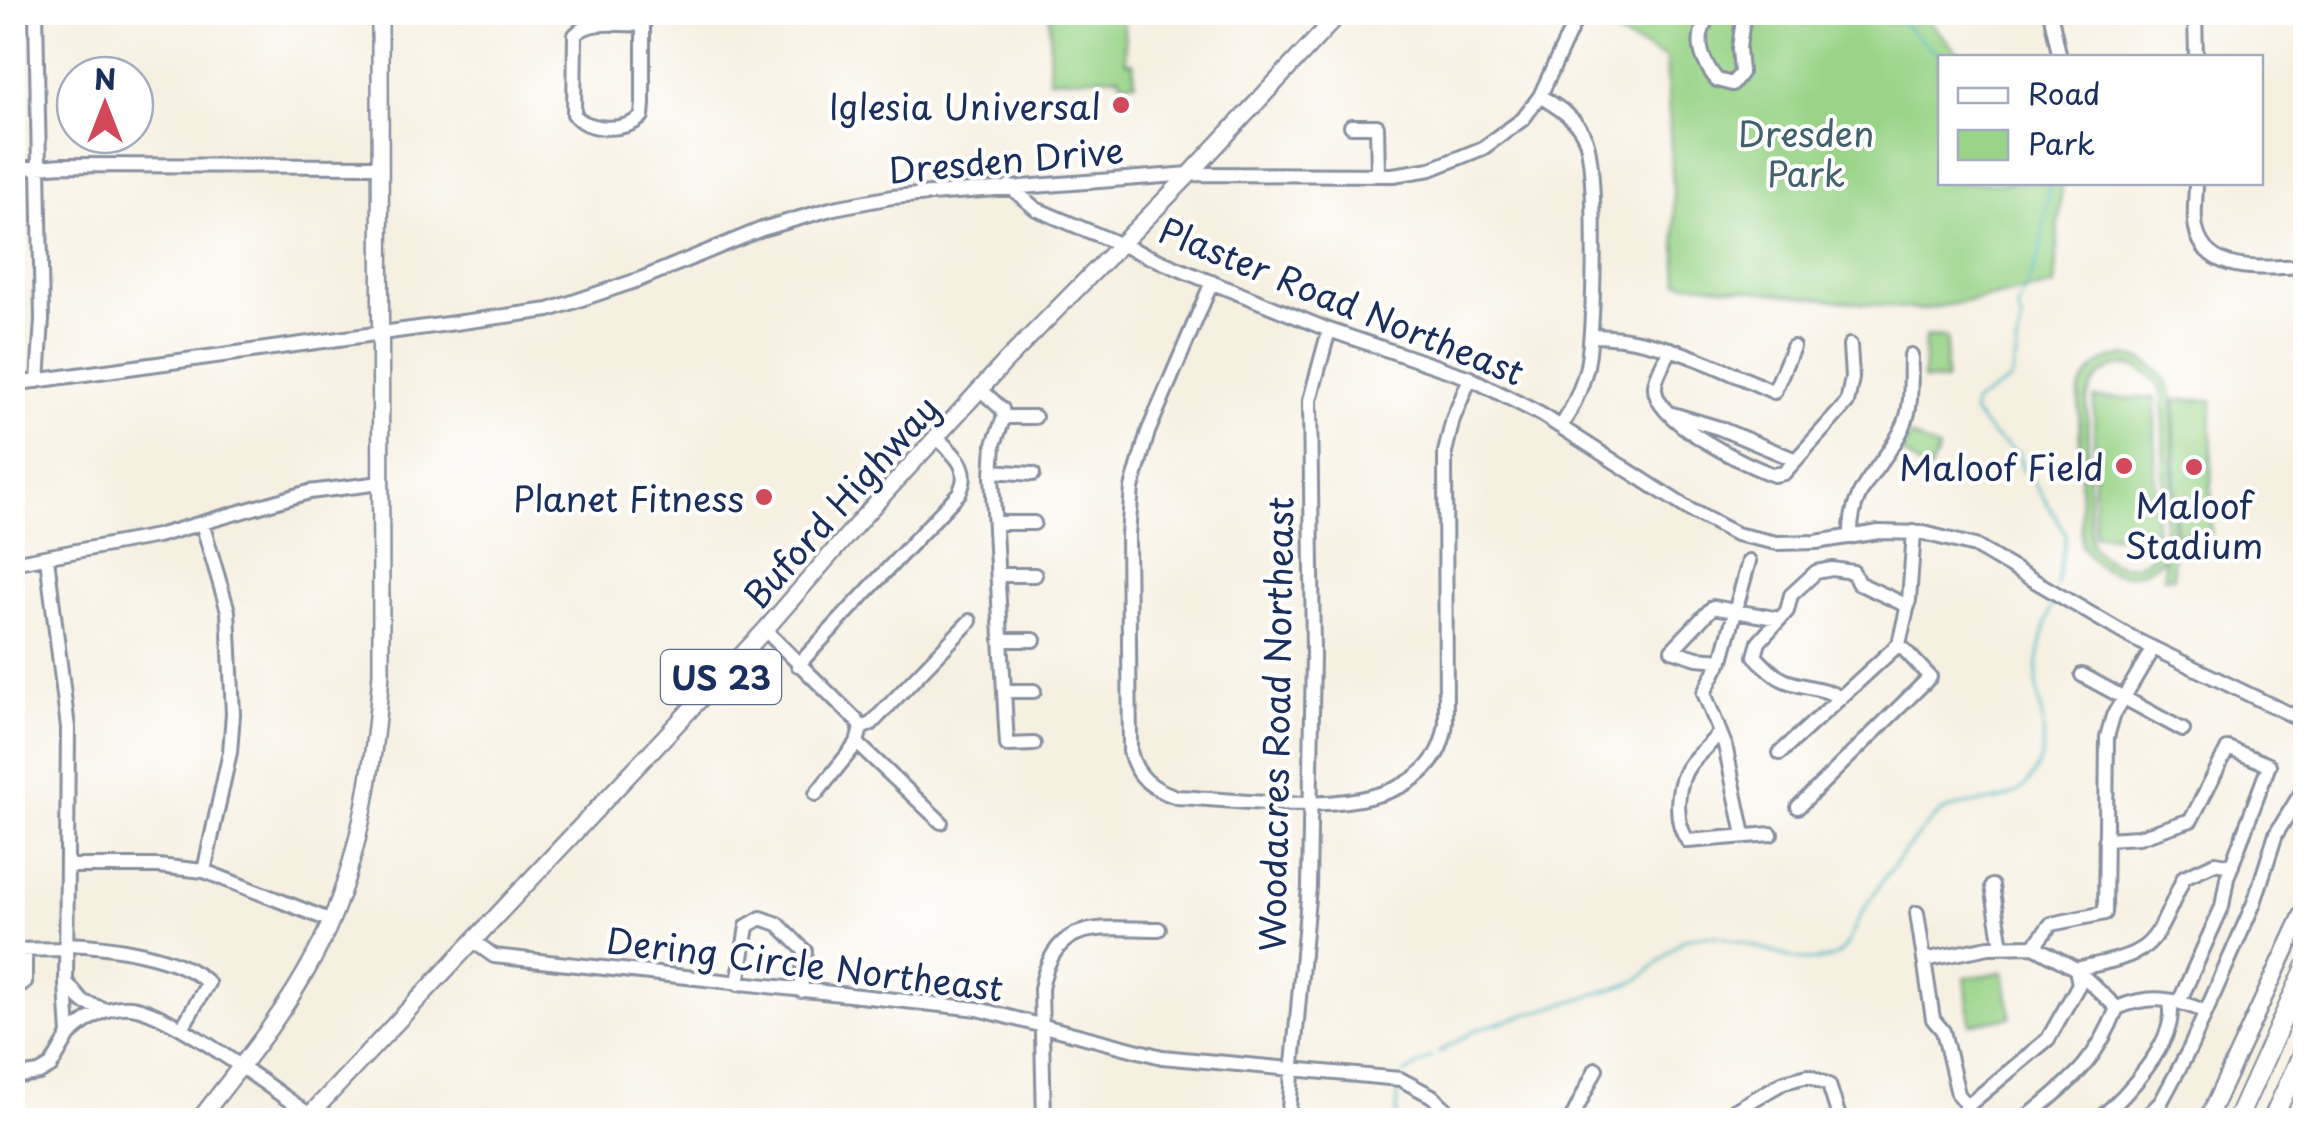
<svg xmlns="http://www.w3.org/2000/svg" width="2318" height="1133" font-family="'Playpen Sans',sans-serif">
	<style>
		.green { fill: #9ad488; stroke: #5a8273; stroke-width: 2.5; fill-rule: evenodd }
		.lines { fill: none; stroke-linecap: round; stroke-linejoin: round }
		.stream { stroke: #49b7c3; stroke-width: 2.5 }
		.minor-casing { stroke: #88909f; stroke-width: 18 }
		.major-casing { stroke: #88909f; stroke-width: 20 }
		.highway-casing { stroke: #88909f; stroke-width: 22 }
		.minor { stroke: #fff; stroke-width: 12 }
		.major { stroke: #fff; stroke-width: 15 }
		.highway { stroke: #fff; stroke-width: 18 }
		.poi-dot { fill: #d1495b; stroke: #fff; stroke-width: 4 }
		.labels { text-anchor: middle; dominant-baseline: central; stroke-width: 8; stroke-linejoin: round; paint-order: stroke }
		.shield { fill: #fff; stroke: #5f6d8e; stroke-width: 2.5 }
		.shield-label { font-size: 32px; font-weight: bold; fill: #1b2f5e }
		.poi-label { font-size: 35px; fill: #1b2f5e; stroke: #fff; text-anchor: end }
		.park-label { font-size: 35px; fill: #41616b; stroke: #fff }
		.street-label { font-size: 35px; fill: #1b2f5e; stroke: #fff }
	</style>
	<rect width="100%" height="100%" fill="#fff"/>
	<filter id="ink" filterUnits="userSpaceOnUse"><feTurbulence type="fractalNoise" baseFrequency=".01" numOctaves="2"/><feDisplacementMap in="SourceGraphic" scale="20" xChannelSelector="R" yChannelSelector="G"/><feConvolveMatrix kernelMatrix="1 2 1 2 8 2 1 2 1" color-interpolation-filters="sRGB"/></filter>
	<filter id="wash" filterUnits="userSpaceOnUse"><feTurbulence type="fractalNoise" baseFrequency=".0048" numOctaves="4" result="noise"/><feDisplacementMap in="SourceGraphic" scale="40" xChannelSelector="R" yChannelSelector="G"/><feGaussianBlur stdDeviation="2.25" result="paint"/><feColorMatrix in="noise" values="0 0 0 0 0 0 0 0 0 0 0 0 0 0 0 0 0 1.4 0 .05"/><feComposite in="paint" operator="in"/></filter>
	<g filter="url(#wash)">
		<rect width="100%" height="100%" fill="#f6f0e0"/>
		<path class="green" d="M1583,12l339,1 40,44 -22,1v124l122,1 -8,103 -134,24 -242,-28 -12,-224 -86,-40z
			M1050,13h73l3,49h7l2,20 -14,1 -1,-7 -71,3z
			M1925,337l22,1 -2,43 -22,-1z
			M2123,356c27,2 43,17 50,43v178h-9v-20c-28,27 -65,22 -83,-13l-2,-152c9,-22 21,-32 44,-36zM2124,365c21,3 33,12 39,32l1,135c-9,41 -53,44 -74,11l-3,-144c6,-20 16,-30 37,-34z
			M2094,398h61v137h-61z
			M2175,400h37l-1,135h-35z
			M1911,436l27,14 -10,24 -27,-22z
			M2004,972l7,45 -41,7 -5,-46z"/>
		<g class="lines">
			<path class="stream" d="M1894,12c11,20 33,29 49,46
				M2050,182l-10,72 -23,56 5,10c-6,20 -4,41 -12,61l-36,22 -1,10 21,24 25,17 4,17 10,9 33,54 -10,52
				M1438,1053l37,-23 158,-47c24,-13 38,-41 59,-46 40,-10 95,32 135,22 7,-2 14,-6 18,-12 7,-10 11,-24 17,-34 19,-33 43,-64 69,-92 30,-33 84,1 108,-57 12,-30 -3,-60 -2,-91 1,-25 10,-50 16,-74
				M1404,1074l27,-17
				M1396,1120l3,-34"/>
		</g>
	</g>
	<g filter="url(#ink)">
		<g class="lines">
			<defs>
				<path id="minor" d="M36,12l6,308 -4,61
					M1712,12c-19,24 -13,46 5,68l15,4 9,-11 -2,-25 5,-36
					M2050,12l10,46
					M2195,12l1,46
					M643,25c-20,0 -54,-7 -68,10l-1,79c12,18 54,18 68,2l1,-12v-92
					M1540,96c17,11 37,22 45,42 13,28 10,199 1,232 -5,20 -14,39 -25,57
					M1351,126h26l1,49
					M12,169l51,-4 316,1
					M2196,182c0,13 -2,27 -1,40 6,56 70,45 111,44
					M1009,186l27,23 150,63 143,58 141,48 72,37 148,95 46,24 41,9 39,-1 63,-10 45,1 51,13 159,93 172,83
					M1212,282l-64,150 -16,56 -4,46 2,217c6,26 22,38 47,46 76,3 258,36 269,-75l-1,-270 8,-33 17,-41
					M1591,336c66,0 124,30 183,56l19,-45
					M1671,349c-5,10 -15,25 -16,37 -3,35 91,79 119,89l10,-2 63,-70 5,-25 -2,-33
					M12,384l537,-74 89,-30 124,-51 72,-21 58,-11 298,-23 203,1 38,-6 52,-21 40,-29 17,-23 39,-84
					M981,390l21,19 2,8 -10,27 -2,32 15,269 27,-1
					M1672,414l47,14 77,32
					M1004,417h31
					M992,471l41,3
					M202,523l26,88 5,103 -3,38 -26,119
					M997,523h37
					M1851,537c-2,-52 34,-69 53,-112 9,-20 6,-48 7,-70
					M12,563l145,-27 152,-44 72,-9
					M998,575h37
					M765,630l92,91 4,7 -4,15 84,79
					M1002,640h32
					M1722,660l-25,-2 -25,-8 41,-43 67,12
					M798,665l161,-172c14,-25 -5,-39 -23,-56
					M2082,675l101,55
					M1005,691h29
					M1840,698c-16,-11 -36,-10 -54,-17 -13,-5 -22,-16 -31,-25l4,-14 28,-31 4,-16 25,-23 16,-3 21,3 5,11 50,23
					M861,728l10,-4 99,-103
					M1719,733c-8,11 -19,19 -28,30 -15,19 -18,58 -3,78l83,-7
					M1780,753l119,-109 10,-44 5,-68
					M816,794l41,-51
					M1798,807l132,-130 -31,-33
					M1744,835l-19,-90 -21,-52 19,-37 26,-95
					M68,866h90l46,5 125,49
					M1992,886l10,60
					M1917,913l16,106 10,12 15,63 19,26
					M473,941l21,15 484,53 184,48 238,22 32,17 14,13v11
					M66,944c39,1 114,11 142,39l-26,45
					M2034,946l42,23c80,-17 75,-19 108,-92l31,-14 17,3
					M12,950l53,-1
					M1924,960l65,-13 45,-1 17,-22 54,-11 2,-176 6,-21 40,-68
					M67,983l16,19 23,8
					M738,984l9,-58 14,-8 17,6 27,27 -4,40
					M12,990l13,-8v-32
					M69,1035c18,-16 37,-30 62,-28 39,4 142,83 179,108
					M12,1077l27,-4 12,-7 18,-31 -3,-50 2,-257 -21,-170
					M1966,1107l82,-68 31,-55 -3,-15 41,39
					M1044,1120l-3,-131c13,-73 60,-60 118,-60
					M1288,1120l21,-233 4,-233 -3,-254 19,-70
					M1571,1120l25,-51
					M1718,1120l66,-38 24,-6 21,9 11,35
					M2024,1120c46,-39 70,-54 93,-112 33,-14 57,-10 89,4
					M2098,1120c26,-22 81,-80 72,-117l10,-3 42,-93 5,-29 42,-113 -41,-17 -37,72 -52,17 -34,2
					M2143,1120l18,-18 29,-54 64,-145 22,-69 30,-49"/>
				<path id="major" d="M199,1120c41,-53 84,-104 115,-163 45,-84 60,-190 67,-284l-1,-661
					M305,1120l460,-490 99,-114 142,-155 184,-187 151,-162
					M2207,1120l99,-213
					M2304,1120l2,-3"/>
				<path id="highway" d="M2237,1120l69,-153
					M2272,1120l34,-74"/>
			</defs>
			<use href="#minor" class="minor-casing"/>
			<use href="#major" class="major-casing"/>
			<use href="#highway" class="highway-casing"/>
			<use href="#minor" class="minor"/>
			<use href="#major" class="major"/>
			<use href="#highway" class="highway"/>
		</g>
	</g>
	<g class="poi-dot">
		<circle cx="1121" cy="105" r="10"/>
		<circle cx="2124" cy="466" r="10"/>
		<circle cx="2194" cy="467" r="10"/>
		<circle cx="764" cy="497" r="10"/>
	</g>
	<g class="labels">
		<rect class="shield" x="661" y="650" width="120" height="54" rx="8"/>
		<g class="shield-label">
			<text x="721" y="677">US 23</text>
		</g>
		<g class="poi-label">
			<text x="1101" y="105">Iglesia Universal</text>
			<text x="2104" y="466">Maloof Field</text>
			<text x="744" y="497">Planet Fitness</text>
			<text x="2194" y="504" text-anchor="middle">Maloof<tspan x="2194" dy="40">Stadium</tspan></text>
		</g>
		<g class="park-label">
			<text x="1806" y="132">Dresden<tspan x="1806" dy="40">Park</tspan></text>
		</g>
		<g class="street-label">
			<text transform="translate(1006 159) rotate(-5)">Dresden Drive</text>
			<text transform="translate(1342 300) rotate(22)">Plaster Road Northeast</text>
			<text transform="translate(840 501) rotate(-48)">Buford Highway</text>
			<text transform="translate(1275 724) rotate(-89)">Woodacres Road Northeast</text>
			<text transform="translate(805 963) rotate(7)">Dering Circle Northeast</text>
		</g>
	</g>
	<rect width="2318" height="1133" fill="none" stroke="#fff" stroke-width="50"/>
	<rect x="1938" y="55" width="325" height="130" fill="#ffffff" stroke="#a4acbf" stroke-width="2.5"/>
	<rect x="1958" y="88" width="50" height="15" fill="#ffffff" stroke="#a4acbf" stroke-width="2.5"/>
	<text x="2028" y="105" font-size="30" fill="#1b2f5e">Road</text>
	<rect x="1958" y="130" width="50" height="30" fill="#9ad488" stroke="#a4acbf" stroke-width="2.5"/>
	<text x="2028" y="155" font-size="30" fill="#1b2f5e">Park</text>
	<g transform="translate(105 105)"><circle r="48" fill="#ffffff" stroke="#a4acbf" stroke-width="2.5"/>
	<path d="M0-8L18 38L0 25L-18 38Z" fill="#d1495b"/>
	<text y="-15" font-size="28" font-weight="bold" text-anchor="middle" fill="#1b2f5e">N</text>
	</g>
</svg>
